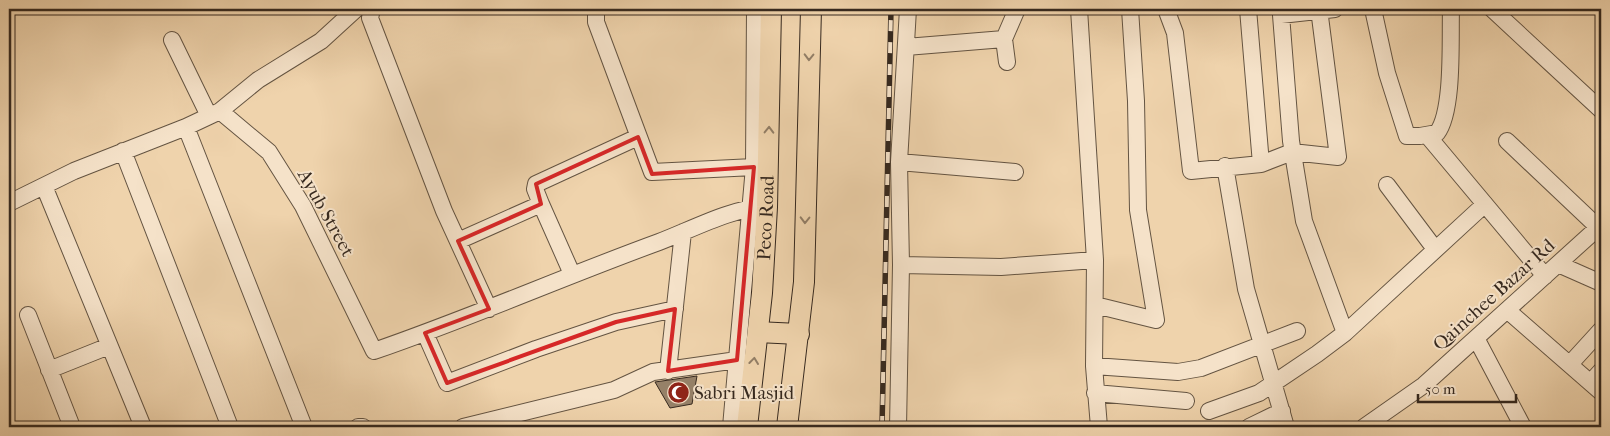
<svg xmlns="http://www.w3.org/2000/svg" width="1610" height="436" font-family="'IM FELL French Canon',serif">
	<style>
		.building { fill: #968168; stroke: #36291f }
		.lines { fill: none; stroke-linecap: round; stroke-linejoin: round }
		.minor-casing { stroke: #645442; stroke-width: 18 }
		.major-casing { stroke: #36291f; stroke-width: 22 }
		.minor { stroke: #f5e2c9; stroke-width: 16 }
		.major { stroke: #efd3ac; stroke-width: 20 }
		.rail-casing { stroke: #36291f; stroke-width: 5.5 }
		.rail { stroke: #f5e2c9; stroke-width: 4; stroke-dasharray: 11; stroke-linecap: butt }
		.oneway { stroke: #927e66 }
		.marked { fill: none; stroke: #d62828; stroke-width: 4; stroke-linejoin: round }
		.labels { text-anchor: middle; dominant-baseline: central; stroke-width: 4; stroke-linejoin: round; paint-order: stroke }
		.street-label { font-size: 19px; fill: #36291f; stroke: #f5e2c9 }
		.poi-label { font-size: 19px; fill: #36291f; stroke: #f5e2c9; text-anchor: start }
	</style>
	<rect width="100%" height="100%" fill="#efd3ac"/>
	<filter id="stains"><feTurbulence type="fractalNoise" baseFrequency=".004" numOctaves="4"/><feColorMatrix values="0 0 0 0 .2 0 0 0 0 .09 0 0 0 0 .02 0 0 0 .5 -.17"/></filter>
	<radialGradient id="worn" r=".72"><stop offset=".6" stop-color="#630" stop-opacity="0"/><stop offset="1" stop-color="#630" stop-opacity=".3"/></radialGradient>
	<path class="building" d="M697,376l-5,28 -22,4 -15,-26z"/>
	<g class="lines">
		<defs>
			<path id="minor" d="M372,9l-2,9 74,193 45,98
				M596,9v13l56,150 102,-5
				M1079,9l16,251 -1,106 5,61
				M1166,9l9,24 16,138 70,-7 31,-12 46,5 -19,-148
				M1248,9l13,155
				M1335,9l-54,6 10,126 13,80 41,112
				M1373,9l14,64 20,63h13l17,-3c17,-22 13,-95 14,-124
				M1492,9l109,101
				M1004,39l3,23
				M172,40l37,76
				M906,47l98,-8 13,-30
				M220,111l49,41 34,54 71,145c96,-33 189,-74 285,-109 32,-12 74,-35 108,-35
				M186,127l118,300
				M1427,135l118,141
				M1507,141l94,89
				M123,151l107,276
				M899,162l116,10
				M1225,166l21,123 40,138
				M1387,185l48,64
				M44,186l99,241
				M9,203l65,-32 112,-44 34,-16 38,-31 63,-39 35,-32
				M541,204l31,70
				M458,241l83,-37 -6,-15 1,-5 102,-47
				M1558,264l43,19
				M901,265l100,2 94,-7
				M1095,305l61,15 -18,-110 -2,-109 -6,-92
				M1507,310l94,82
				M28,315l44,112
				M425,333l22,50 89,-34 80,-27 59,-13
				M1476,338l47,89
				M1570,364l31,-34
				M1094,366l84,6 23,-4 96,-37
				M49,370l60,-24
				M668,371l15,-139
				M1591,382l10,-11
				M1095,393l91,8
				M1209,411l50,-18 58,-39 28,-21 140,-129
				M358,427h5
				M463,427l151,-37 39,-18 84,-12
				M731,427l23,-260 1,-158
				M898,427l3,-162 -2,-103 9,-153
				M1249,427l33,-16
				M1364,427l60,-42 177,-160"/>
			<g id="major">
				<path d="M758,332l41,2"/>
				<path id="s1" d="M747,427l15,-134 5,-86 4,-198"/>
				<path d="M787,427l17,-145 7,-273"/>
			</g>
		</defs>
		<use href="#minor" class="minor-casing"/>
		<use href="#major" class="major-casing"/>
		<use href="#minor" class="minor"/>
		<use href="#major" class="major"/>
		<defs>
			<path id="rail" d="M882,427l9,-418"/>
		</defs>
		<use href="#rail" class="rail-casing"/>
		<use href="#rail" class="rail"/>
	</g>
	<defs><path id="oneway-chevron" d="M-2-3.5L2.5 0L-2 3.5" fill="none" stroke-width="1.6" stroke-linecap="round" stroke-linejoin="round" transform="scale(1.25)"/></defs>
	<g class="oneway">
		<use href="#oneway-chevron" transform="translate(809 57) rotate(91)"/>
		<use href="#oneway-chevron" transform="translate(769 130) rotate(-89)"/>
		<use href="#oneway-chevron" transform="translate(805 220) rotate(91)"/>
		<use href="#oneway-chevron" transform="translate(754 361) rotate(-83)"/>
	</g>
	<path class="marked" d="M638,137l14,37 102,-7 -17,193 -69,11 7,-62 -59,13 -169,61 -22,-50 64,-24 -31,-68 83,-37 -5,-20z"/>
	<defs>
		<symbol id="mosque-disc" viewBox="-11 -11 22 22"><circle r="9.5" fill="#8f2418" stroke="#f5e2c9"/><path d="M3.5-4.9A6 6 0 1 0 3.5 4.9A5 5 0 1 1 3.5-4.9Z" fill="#fff"/></symbol>
	</defs>
	<g fill-rule="evenodd">
		<use href="#mosque-disc" x="666" y="380" width="25" height="25"/>
	</g>
	<g class="labels">
		<g class="street-label">
			<text transform="translate(326 213) rotate(61)">Ayub Street</text>
			<text stroke="none"><textPath href="#s1" startOffset="210">Peco Road</textPath></text>
			<text transform="translate(1494 295) rotate(-42)">Qainchee Bazar Rd</text>
		</g>
		<g class="poi-label">
			<text x="694" y="393">Sabri Masjid</text>
		</g>
	</g>
	<rect width="1610" height="436" fill="none" stroke="#efd3ac" stroke-width="30"/>
	<rect x="10" y="10" width="1590" height="416" fill="none" stroke="#36291f" stroke-width="2.5"/>
	<rect x="15" y="15" width="1580" height="406" fill="none" stroke="#36291f"/>
	<path d="M1418 394v8h98v-8" fill="none" stroke="#36291f" stroke-width="2.5"/>
	<text x="1425" y="394" font-size="15" fill="#36291f" stroke="#f5e2c9" stroke-width="4" paint-order="stroke">50 m</text>
	<rect width="100%" height="100%" filter="url(#stains)"/>
	<rect width="100%" height="100%" fill="url(#worn)"/>
</svg>
